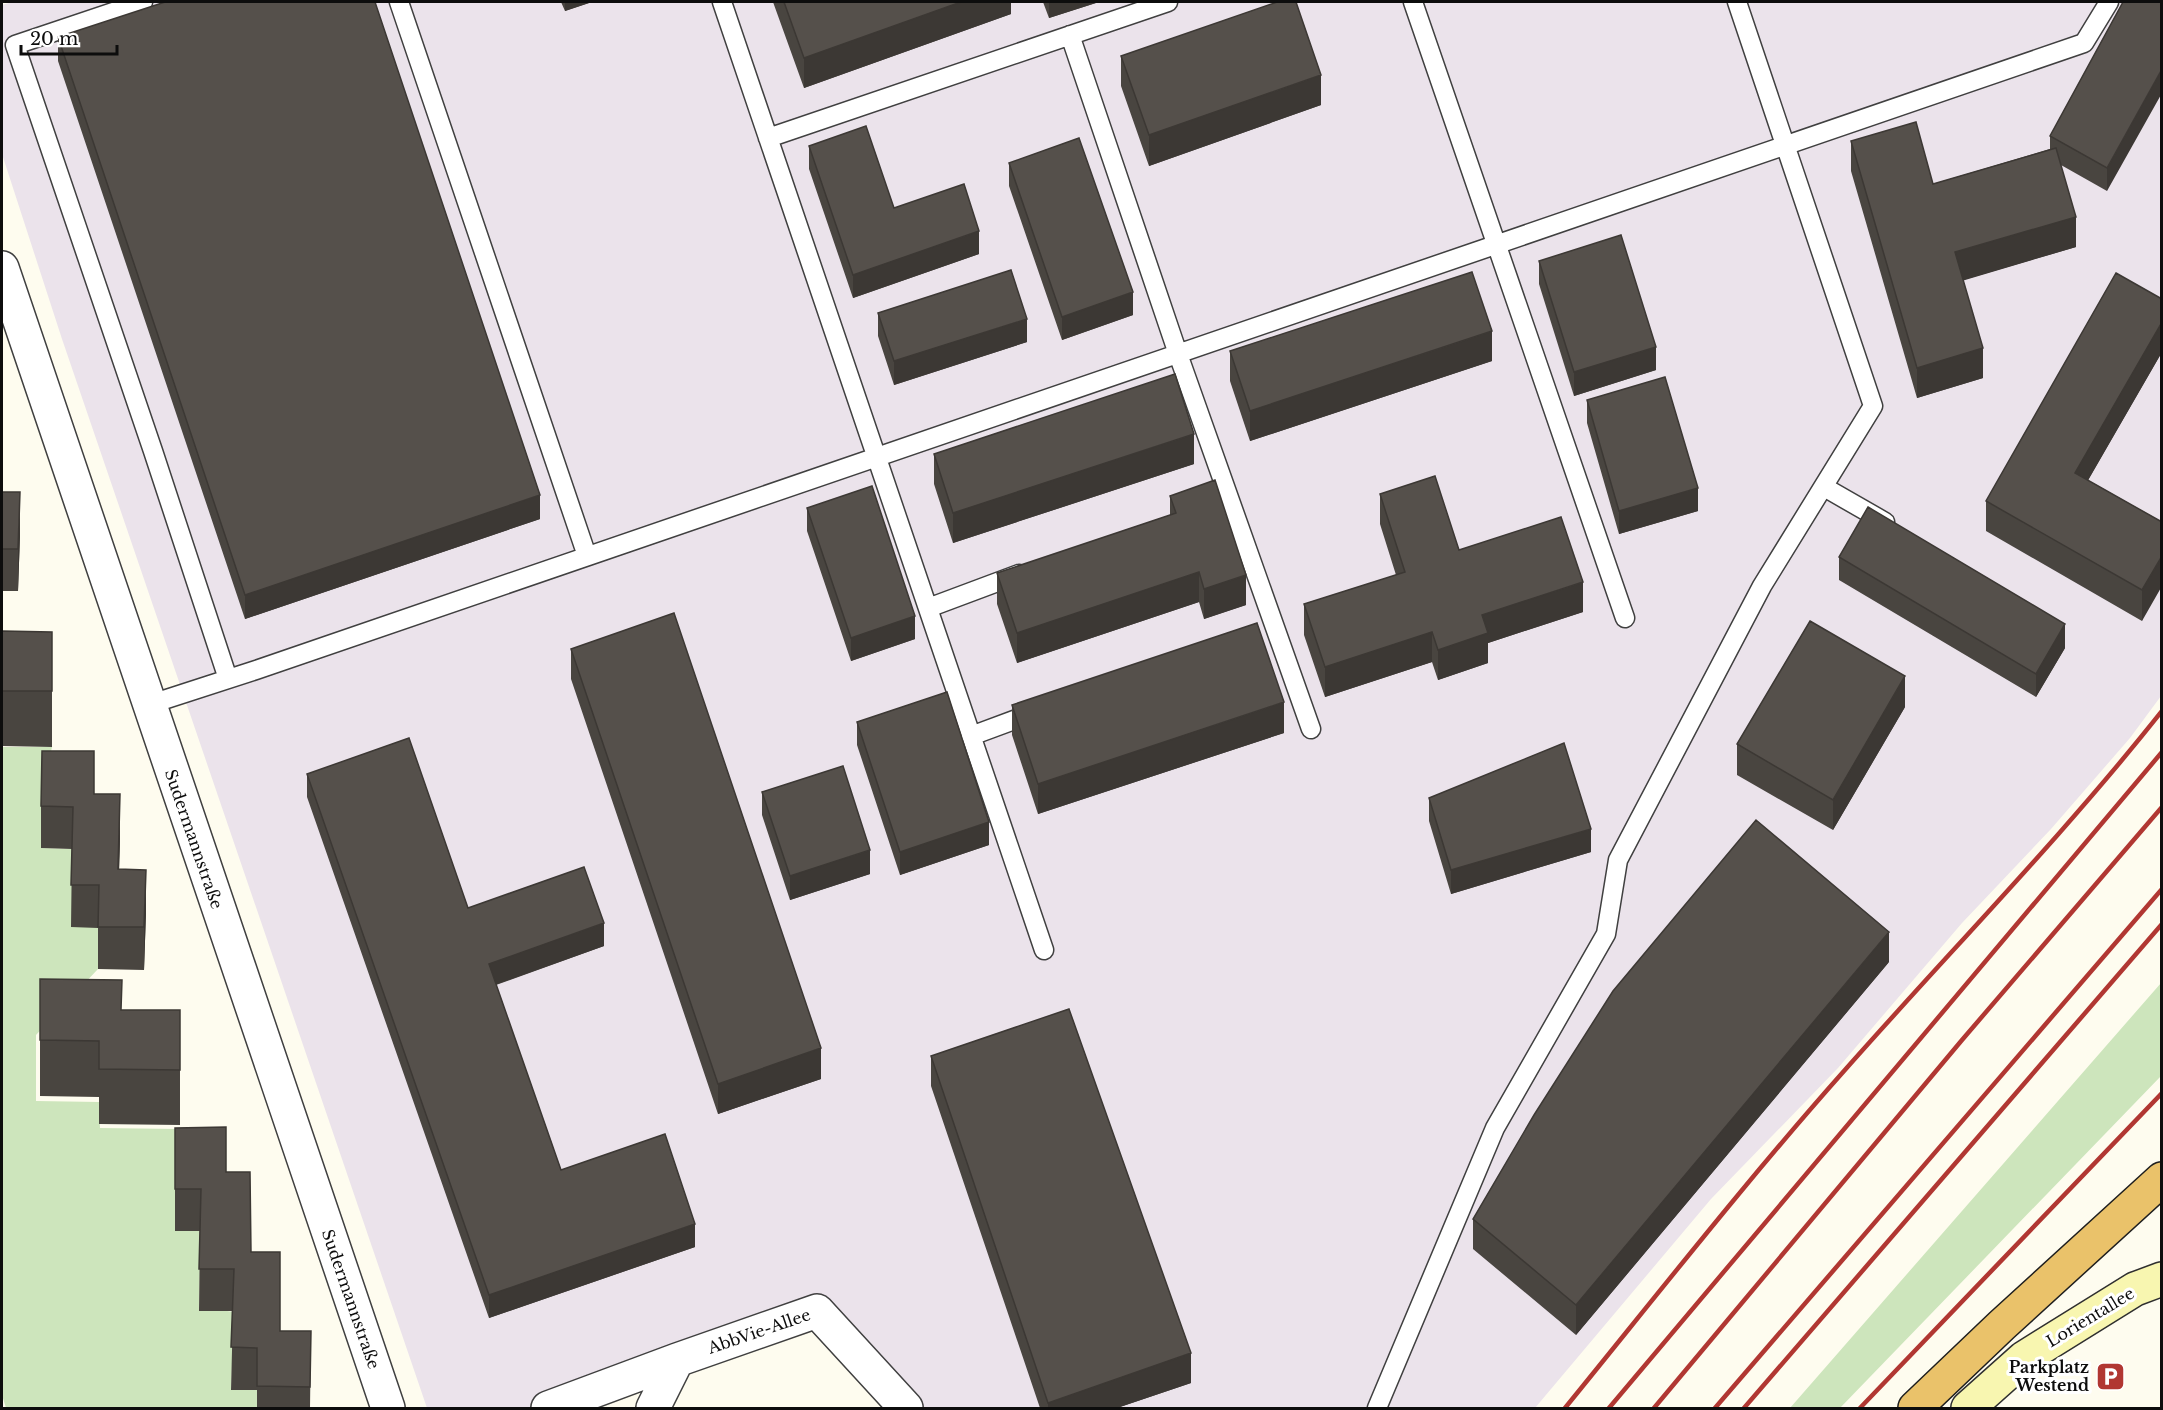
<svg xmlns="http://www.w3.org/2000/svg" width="2163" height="1410" font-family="'Libre Baskerville',serif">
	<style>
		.industrial { fill: #ebe3eb }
		.green { fill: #cde5bc }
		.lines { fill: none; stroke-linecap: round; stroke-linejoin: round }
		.service-casing { stroke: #404040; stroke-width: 21 }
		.minor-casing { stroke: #404040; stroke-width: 36 }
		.secondary-casing { stroke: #2f2f2f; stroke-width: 36 }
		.trunk-casing { stroke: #1e1e1e; stroke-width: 36 }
		.service { stroke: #fff; stroke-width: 18 }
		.minor { stroke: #fff; stroke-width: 33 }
		.secondary { stroke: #f8f6b0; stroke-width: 33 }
		.trunk { stroke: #eac26a; stroke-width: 33 }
		.rail { stroke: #b13732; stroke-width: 4.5 }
		.wall { fill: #494540 }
		.shaded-wall { fill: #3c3834 }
		.building { fill: #55504b; stroke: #3c3834; stroke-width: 1.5 }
		.labels { text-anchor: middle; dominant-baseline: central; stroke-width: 6; stroke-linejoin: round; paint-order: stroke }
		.street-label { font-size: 16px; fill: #0d0d0d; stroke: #fff }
		.poi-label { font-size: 16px; font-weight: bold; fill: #0d0d0d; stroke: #fff; text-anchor: end }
	</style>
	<rect width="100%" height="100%" fill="#fefcef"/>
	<path class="industrial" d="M12,2h2149v694l-31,42 -79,91 -89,94 -124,145 -127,131 -176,209h-618l-94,-111 -270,111h-126l-365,-1069 -60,-185v-149z"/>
	<path class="green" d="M2,747h50l-10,46 -1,55 32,1 26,79 -1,41 -62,66v66l63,1 1,26 78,1 -3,41v61h26l-2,76 35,5 -3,77 26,1 1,18h-252l-4,-13z
		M2161,983v93l-321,332h-50z"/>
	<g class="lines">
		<defs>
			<path id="service" d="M143,2l-128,43 138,406 75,228
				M399,2l188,554
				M722,2l322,948
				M1413,2l212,616
				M1070,35l108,319 133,375
				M768,138l400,-136
				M1824,487l61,35
				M928,608l91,-34
				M148,705l108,-35 1828,-627 25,-41
				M971,736l62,-23
				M1377,1408l118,-280 111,-194 12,-74 144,-274 111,-180 -136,-404"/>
			<path id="minor" d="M2,268l386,1140
				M548,1408l129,-48 140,-49 89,97
				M653,1408l24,-48"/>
			<path id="secondary" d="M1968,1408l56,-50 111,-69 27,-10"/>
			<path id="trunk" d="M1915,1408l87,-83 160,-146"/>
		</defs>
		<use href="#service" class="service-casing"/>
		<use href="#minor" class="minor-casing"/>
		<use href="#secondary" class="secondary-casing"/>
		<use href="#trunk" class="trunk-casing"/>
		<use href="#service" class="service"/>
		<use href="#minor" class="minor"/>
		<use href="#secondary" class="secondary"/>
		<use href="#trunk" class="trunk"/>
		<path class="rail" d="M1565,1408c92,-113 182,-228 279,-337 106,-120 218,-234 318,-360
			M1609,1408l553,-656
			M1654,1408l308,-368 200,-233
			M1715,1408l447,-519
			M1744,1408l418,-484
			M1860,1408l302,-315"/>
	</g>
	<path class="wall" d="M561,2h31l-27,9z
		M773,2h238v12l-207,74z
		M1043,2h56l-50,16z
		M2123,2l-16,189 -46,-26 15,82 -113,33 20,98 -66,20 -66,-227v-30l82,43 117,-35v-13z
		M58,37l482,482 -295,100 -187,-558z
		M1121,56l200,49 -172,61 -28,-80z
		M809,146l85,62 85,46 -126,44 -44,-129z
		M1009,163l124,152 -71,25 -53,-154z
		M1539,261l117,109 -82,26 -35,-112z
		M2162,299v53l-74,128 74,42 -20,99 -156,-90v-30z
		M878,313l149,29 -133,43 -16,-49z
		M1230,351l262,10 -242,80 -20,-60z
		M1587,400l111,111 -79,23 -32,-111z
		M934,454l260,10 -241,79 -19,-59z
		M2,492l18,43 -2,56h-16z
		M1380,494l79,56 124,62 -95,31v20l-50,17 -6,-18 -107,35 -21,-62v-31l92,-29 -16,-51z
		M1170,496l76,109 -42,14 -5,-17 -182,61 -20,-59v-31l173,-58z
		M807,508l108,131 -64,22 -44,-130z
		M1839,557l226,91 -29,49 -197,-117z
		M2,631l50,57v59l-50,-1z
		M571,649l250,430 -103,35 -147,-435z
		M1012,705l272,28 -246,81 -26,-79z
		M1905,707l-72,123 -96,-55v-31z
		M857,722l132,123 -89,30 -43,-130z
		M94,751v43l26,43 -1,32 27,43 -2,58 -46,-1v-41l-27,-1 1,-78 -31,-1v-42z
		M307,774l161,134 136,38 -108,39 65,185 134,77 -206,71 -182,-521z
		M762,792l108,82 -80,26 -28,-85z
		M1429,798l162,54 -140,42 -22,-73z
		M1889,962l-313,373 -103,-86v-30z
		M122,1010h58v115l-81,-1v-27l-59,-1v-56z
		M931,1056l260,327 -74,25h-77l-109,-322z
		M175,1128l51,44 25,80 29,79h31l-1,77h-53v-18h-26l2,-79h-34l1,-80h-25z"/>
	<path class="shaded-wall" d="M565,2h27l-27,9z
		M961,2h50v12l-207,74v-30z
		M1049,2h50l-50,16z
		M2162,69v24l-55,98v-23z
		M1321,75v30l-172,61v-31z
		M2076,217v30l-121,36v-31z
		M979,231v23l-126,44v-23z
		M1133,292v23l-71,25v-23z
		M1027,319v23l-133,43v-24z
		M2162,322v30l-87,151v-30z
		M1492,331v30l-242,80v-30z
		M1656,347v23l-82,26v-24z
		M1983,348v30l-66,20v-30z
		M1194,434v30l-241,79v-30z
		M1698,488v23l-79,23v-23z
		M20,492v43l-2,56v-42z
		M540,495v24l-295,100v-24z
		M2162,556v30l-20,35v-31z
		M1199,572v30l-182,61v-30z
		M1246,575v30l-42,14v-30z
		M1583,582v30l-95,31v20l-50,17v-30l44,-35z
		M915,616v23l-64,22v-23z
		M2065,624v24l-29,49v-23z
		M1432,632v30l-107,35v-30z
		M1905,676v31l-72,123v-30z
		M1284,702v31l-246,81v-30z
		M120,794v43l-2,74v-42z
		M989,822v23l-89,30v-23z
		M1591,829v23l-140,42v-24z
		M870,850v24l-80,26v-24z
		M146,870v42l-2,58v-43z
		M604,923v23l-115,41v-23z
		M1889,932v30l-313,373v-30z
		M821,1048v31l-103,35v-30z
		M695,1224v23l-206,71v-23z
		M1191,1353v30l-74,25h-69v-5z"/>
	<path class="building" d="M165,2h210l165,493 -295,100 -187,-558z
		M784,2h177l-157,56z
		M1277,2h19l25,73 -172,60 -28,-79z
		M2123,2h39v67l-55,99 -57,-32z
		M1916,122l17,62 123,-36 20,69 -121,35 28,96 -66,20 -66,-227z
		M866,126l28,82 70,-24 15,47 -126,44 -44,-129z
		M1079,138l54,154 -71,25 -53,-154z
		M1621,235l35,112 -82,25 -35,-111z
		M1011,270l16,49 -133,42 -16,-48z
		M1472,272l20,59 -242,80 -20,-60z
		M2116,273l46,26v23l-87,151 87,49v34l-20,34 -156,-89z
		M1175,374l19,60 -241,79 -19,-59z
		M1665,377l33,111 -79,23 -32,-111z
		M1435,476l24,74 102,-33 22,65 -101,33 6,18 -50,17 -6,-18 -107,35 -21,-63 101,-32 -25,-78z
		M1215,480l31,95 -42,14 -5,-17 -182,61 -20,-60 179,-60 -6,-17z
		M872,486l43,130 -64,22 -44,-130z
		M2,492h18l-2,57h-16z
		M1868,507l197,117 -29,50 -197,-117z
		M674,613l147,435 -103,36 -147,-435z
		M1810,621l95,55 -72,124 -96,-56z
		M1257,623l27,79 -246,82 -26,-79z
		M2,631l50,1v59h-50z
		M947,692l42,130 -89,30 -43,-130z
		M409,738l59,170 116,-41 20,56 -115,41 72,206 104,-36 30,90 -206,71 -182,-521z
		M1564,743l27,86 -140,41 -22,-72z
		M42,751h52v43h26l-2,75 28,1 -2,57h-46l1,-42h-28l2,-78 -32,-1z
		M843,766l27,84 -80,26 -28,-84z
		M1756,820l133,112 -313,373 -103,-86 61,-104 79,-124z
		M40,979l82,1 -1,30h59v60l-81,-1v-28l-59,-1z
		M1069,1009l122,344 -143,50 -117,-347z
		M226,1127v45h24l1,80h29v79h31l-1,56 -53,-1v-38l-26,-1 3,-78h-35l2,-80h-26v-61z"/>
	<defs>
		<symbol id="parking-square" viewBox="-11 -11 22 22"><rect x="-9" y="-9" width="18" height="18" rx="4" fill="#b13732" stroke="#fff"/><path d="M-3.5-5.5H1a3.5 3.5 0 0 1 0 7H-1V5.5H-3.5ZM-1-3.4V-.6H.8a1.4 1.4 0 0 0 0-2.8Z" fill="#fff"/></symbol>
	</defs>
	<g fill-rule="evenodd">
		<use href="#parking-square" x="2094" y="1360" width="33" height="33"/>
	</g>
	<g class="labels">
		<g class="street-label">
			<text transform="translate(194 839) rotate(71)">Sudermannstraße</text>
			<text transform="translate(351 1299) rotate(71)">Sudermannstraße</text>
			<text transform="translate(2090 1317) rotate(-31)">Lorientallee</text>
			<text transform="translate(759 1331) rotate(-19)">AbbVie-Allee</text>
		</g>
		<g class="poi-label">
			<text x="2089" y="1367">Parkplatz<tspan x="2089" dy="18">Westend</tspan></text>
		</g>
	</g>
	<rect width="2163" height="1410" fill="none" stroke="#0d0d0d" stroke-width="6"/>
	<path d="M21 45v9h96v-9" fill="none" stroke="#0d0d0d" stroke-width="3"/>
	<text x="30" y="45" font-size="18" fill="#0d0d0d" stroke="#ffffff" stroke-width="4.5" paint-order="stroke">20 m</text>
</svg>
